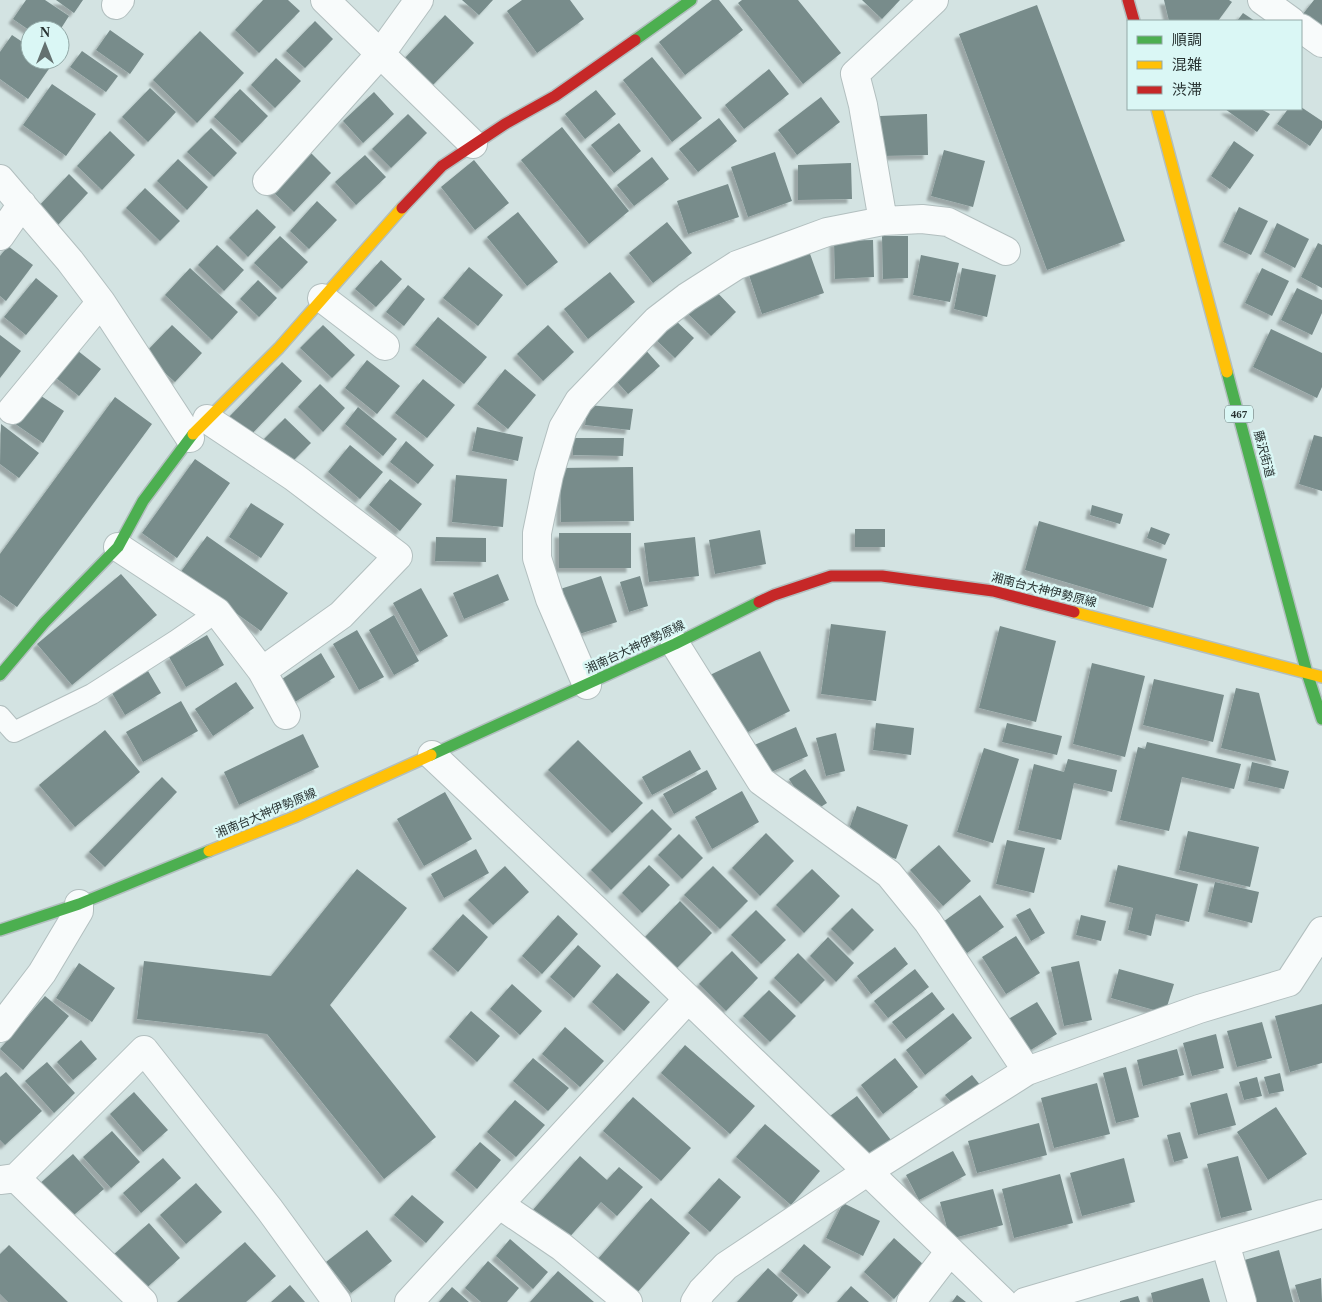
<svg xmlns="http://www.w3.org/2000/svg" width="1322" height="1302" font-family="'Times New Roman','Noto Sans JP',serif">
	<style>
		.building { fill: #788c8b; filter: url(#shadow) }
		.lines { fill: none; stroke-linecap: round; stroke-linejoin: round }
		.lane-casing { stroke: #b2bfbf; stroke-width: 22 }
		.street-casing { stroke: #b2bfbf; stroke-width: 30 }
		.fast-casing { stroke: #b2bfbf; stroke-width: 14 }
		.slow-casing { stroke: #b2bfbf; stroke-width: 14 }
		.jam-casing { stroke: #b2bfbf; stroke-width: 14 }
		.lane { stroke: #f8fbfb; stroke-width: 20 }
		.street { stroke: #f8fbfb; stroke-width: 28 }
		.fast { stroke: #4caf50; stroke-width: 11 }
		.slow { stroke: #ffc107; stroke-width: 11 }
		.jam { stroke: #c62828; stroke-width: 11 }
		.labels { text-anchor: middle; dominant-baseline: central; stroke-width: 5; stroke-linejoin: round; paint-order: stroke }
		.shield { fill: #daf7f5; stroke: #5d6e6c; stroke-width: 1 }
		.shield-label { font-size: 11px; font-weight: bold; fill: #283332 }
		.street-label { font-size: 12px; fill: #283332; stroke: #daf7f5 }
	</style>
	<defs>
		<filter id="shadow"><feDropShadow dx="-4.5" dy="4.5" stdDeviation="1" flood-color="#0004"/></filter>
	</defs>
	<rect width="100%" height="100%" fill="#d3e3e2"/>
	<path class="building" d="M26,0h19l24,16 -9,14h-31l-16,-11z
		M56,0h27l-9,13z
		M263,0h25l12,11 -41,42 -24,-23z
		M462,0h31l-14,15z
		M522,0h48l14,19 -47,34 -30,-42z
		M712,0h7l24,30 -58,45 -26,-33z
		M742,0h56l43,53 -38,31 -65,-81z
		M862,0h38l-18,19z
		M1164,0h65l3,2 -14,19h-49z
		M1314,0h8v27l-19,-13z
		M1037,5l88,236 -78,29 -88,-236z
		M1243,13l12,8h-18z
		M445,15l29,28 -42,43 -28,-27z
		M315,21l18,18 -28,29 -19,-17z
		M110,30l34,24 -14,20 -34,-24z
		M200,31l44,42 -47,50 -44,-43z
		M12,35l18,12v13h18l5,3 -25,36 -28,-20v-27z
		M82,51l36,25 -12,16 -36,-25z
		M652,57l50,61 -30,24 -49,-62z
		M276,58l25,23 -26,27 -24,-23z
		M769,69l20,25 -45,35 -19,-24z
		M52,84l44,30 -30,42 -43,-31z
		M150,88l26,24 -28,30 -26,-25z
		M240,89l28,27 -26,27 -28,-26z
		M596,90l20,24 -31,25 -20,-25z
		M374,92l20,22 -31,29 -20,-22z
		M821,97l19,25 -43,33 -19,-25z
		M1301,107l21,14v7l-12,18 -33,-22 11,-15h13z
		M1225,109h36l9,5 -13,18z
		M408,114l19,19 -36,35 -19,-19z
		M927,114l1,41 -47,1 -1,-40z
		M719,118l18,23 -39,31 -19,-23z
		M619,123l22,28 -27,22 -23,-28z
		M562,127l67,84 -40,33 -68,-84z
		M211,128l26,25 -23,24 -27,-25z
		M110,131l25,24 -33,35 -25,-24z
		M1234,141l20,14 -24,34 -19,-13z
		M944,150l41,11 -12,46 -42,-11z
		M309,151l22,22 -37,39 -23,-22z
		M775,152l17,49 -44,16 -17,-50z
		M365,155l21,22 -30,28 -21,-23z
		M652,157l17,22 -35,27 -17,-21z
		M178,159l30,28 -21,23 -30,-29z
		M474,160l35,43 -34,27 -34,-43z
		M851,163l1,36 -54,1v-35z
		M69,174l19,19 -31,33 -20,-18z
		M728,184l11,33 -51,17 -11,-33z
		M145,188l35,33 -20,20 -34,-33z
		M317,201l20,19 -28,29 -19,-18z
		M1239,207l29,14 -17,34 -28,-13z
		M257,209l19,18 -28,30 -19,-19z
		M518,212l40,50 -31,24 -40,-49z
		M667,222l25,31 -39,30 -24,-30z
		M1277,223l32,16 -14,29 -31,-16z
		M280,236l28,26 -26,27 -28,-26z
		M882,236h26v42l-25,1z
		M873,240l1,37 -39,2 -1,-38z
		M1318,243l4,2v43l-21,-11z
		M217,245l27,25 -20,21 -26,-26z
		M8,246l25,19 -27,36 -6,-5v-40z
		M809,251l15,42 -62,21 -14,-42z
		M921,255l38,8 -9,39 -37,-7z
		M381,260l21,19 -26,28 -21,-18z
		M469,267l34,28 -25,31 -35,-28z
		M190,268l48,44 -26,28 -47,-45z
		M962,268l34,7 -9,42 -33,-8z
		M1262,268l27,13 -17,35 -27,-13z
		M610,272l25,30 -47,37 -24,-30z
		M36,278l22,18 -32,39 -22,-18z
		M258,280l19,18 -18,19 -19,-18z
		M408,285l17,14 -21,27 -18,-14z
		M712,287l24,25 -25,24 -25,-24z
		M1297,288l25,12v13l-10,22 -31,-15z
		M438,317l49,40 -23,27 -49,-39z
		M672,317l22,21 -19,20 -22,-21z
		M172,325l30,28 -27,29 -31,-28z
		M323,325l32,30 -23,23 -32,-30z
		M548,325l26,27 -31,29 -26,-27z
		M1271,329l51,24v34l-5,11 -64,-31z
		M0,335l21,16 -21,27z
		M642,346l18,20 -32,28 -18,-20z
		M73,347l28,22 -22,27 -28,-22z
		M367,360l33,26 -23,28 -32,-26z
		M282,362l20,19 -53,56 -20,-20z
		M505,369l31,26 -28,34 -31,-25z
		M423,379l32,26 -28,33 -32,-25z
		M320,384l25,24 -22,24 -25,-25z
		M35,392l29,19 -21,32 -29,-20z
		M115,397l37,27 -135,183 -17,-12v-41z
		M588,405l45,4 -3,21 -45,-5z
		M358,407l39,32 -14,17 -38,-32z
		M285,418l26,25 -23,23 -26,-25z
		M1,424l38,29 -20,25 -19,-14z
		M477,427l46,10 -5,24 -46,-10z
		M1314,435l8,2v54l-23,-7z
		M573,438h51l-1,18 -50,-1z
		M406,441l28,24 -16,19 -28,-22z
		M350,445l33,27 -23,27 -32,-27z
		M195,459l35,24 -53,75 -35,-25z
		M633,467l1,54 -73,1 -1,-54z
		M456,475l51,4 -4,48 -51,-5z
		M390,479l32,25 -22,27 -31,-26z
		M251,503l33,21 -23,34 -32,-21z
		M1092,505l31,9 -3,10 -30,-9z
		M1039,521l128,38 -14,49 -128,-38z
		M1151,527l19,7 -5,11 -18,-7z
		M855,529h30v18h-30z
		M760,530l6,34 -51,10 -6,-34z
		M559,533h72v35h-72z
		M207,536l81,57 -27,38 -81,-58z
		M436,537l50,1v24l-51,-1z
		M695,537l4,39 -50,6 -5,-39z
		M121,574l36,41 -85,70 -35,-41z
		M498,574l11,26 -45,19 -11,-26z
		M601,576l16,46 -44,14 -16,-46z
		M640,576l8,30 -19,6 -9,-30z
		M421,588l27,48 -28,16 -27,-49z
		M394,615l25,46 -25,14 -25,-45z
		M831,624l55,7 -10,70 -55,-7z
		M1000,626l56,15 -20,81 -57,-14z
		M357,630l27,47 -25,13 -26,-46z
		M207,635l17,30 -38,22 -17,-30z
		M760,651l30,60 -50,25 -30,-61z
		M321,653l14,24 -45,28 -14,-22z
		M1092,663l53,13 -20,81 -52,-13z
		M148,671l13,22 -36,22 -13,-22z
		M1154,679l70,16 -11,47 -70,-17z
		M236,682l18,26 -41,28 -18,-27z
		M1236,688l23,5 17,68 -55,-13z
		M181,701l17,30 -55,31 -17,-30z
		M876,723l38,5 -3,27 -38,-5z
		M1007,723l55,13 -5,19 -55,-13z
		M796,727l12,29 -44,19 -12,-29z
		M105,730l35,42 -65,55 -36,-42z
		M836,733l9,38 -19,5 -10,-38z
		M303,734l16,33 -80,38 -15,-33z
		M578,740l65,63 -31,30 -64,-63z
		M1147,742l94,22 -7,25 -52,-12 -13,54 -49,-11 18,-73 7,2z
		M984,748l35,11 -26,84 -36,-11z
		M690,750l11,19 -49,26 -10,-18z
		M1068,759l49,11 -5,22 -38,-9 -13,57 -43,-10 16,-66 30,8z
		M1252,762l37,9 -5,18 -36,-8z
		M805,769l22,34 -16,10 -22,-34z
		M707,770l10,19 -43,25 -11,-20z
		M162,777l15,15 -72,75 -16,-15z
		M742,791l17,31 -47,27 -17,-32z
		M445,792l27,47 -48,27 -27,-47z
		M857,806l51,19 -12,34 -51,-18z
		M652,809l20,20 -61,61 -20,-20z
		M1188,831l71,16 -9,40 -71,-17z
		M766,833l28,28 -34,35 -28,-28z
		M679,834l24,24 -21,21 -24,-24z
		M1007,840l38,8 -11,45 -38,-9z
		M939,845l32,36 -28,25 -33,-36z
		M476,849l13,24 -45,25 -13,-24z
		M649,865l21,20 -28,28 -20,-20z
		M1118,865l80,19 -9,38 -33,-8 -5,22 -23,-6 5,-22 -24,-6z
		M505,866l24,26 -36,33 -25,-25z
		M713,866l35,35 -28,28 -36,-34z
		M357,869l50,39 -77,97 106,132 -52,42 -117,-145 -130,-15 7,-58 127,15z
		M812,869l28,27 -36,37 -28,-28z
		M1215,882l44,10 -7,31 -44,-11z
		M980,895l24,32 -37,26 -24,-31z
		M680,901l32,32 -36,36 -32,-31z
		M852,908l22,22 -21,21 -22,-22z
		M1030,908l15,25 -14,8 -15,-26z
		M756,910l30,30 -25,24 -30,-29z
		M463,914l25,23 -30,35 -26,-23z
		M558,915l20,19 -36,40 -20,-18z
		M1081,915l25,6 -5,20 -25,-6z
		M1016,936l24,37 -34,21 -24,-37z
		M828,937l26,26 -18,19 -26,-26z
		M578,945l23,21 -27,32 -24,-21z
		M895,947l13,17 -37,30 -14,-18z
		M732,951l26,27 -32,33 -27,-27z
		M798,953l27,27 -24,24 -27,-26z
		M1079,961l13,59 -28,6 -13,-59z
		M79,963l36,25 -23,34 -36,-24z
		M915,969l14,18 -41,31 -14,-17z
		M1119,969l55,15 -9,29 -54,-15z
		M617,973l33,29 -26,29 -32,-29z
		M512,984l30,27 -22,24 -30,-26z
		M769,990l27,26 -26,26 -27,-26z
		M932,992l13,17 -39,30 -14,-17z
		M45,996l24,20 -46,54 -23,-21z
		M1037,1002l20,32 -33,20 -19,-33z
		M1322,1004v59l-32,9 -15,-56z
		M471,1011l29,25 -23,26 -28,-25z
		M953,1013l19,25 -47,37 -19,-25z
		M1262,1022l10,36 -35,9 -10,-36z
		M565,1027l39,34 -24,26 -38,-33z
		M1216,1034l8,34 -32,8 -9,-33z
		M81,1040l16,19 -24,21 -16,-18z
		M685,1045l70,61 -25,28 -69,-61z
		M1177,1049l7,26 -41,11 -6,-26z
		M533,1058l36,30 -21,23 -35,-30z
		M895,1058l23,29 -35,27 -22,-29z
		M47,1062l28,31 -21,20 -29,-32z
		M1126,1067l13,50 -23,6 -13,-50z
		M6,1072l36,39 -37,34 -5,-5v-63z
		M1280,1073l4,18 -15,3 -5,-17z
		M972,1075l13,16 -26,20 -14,-16z
		M1257,1077l5,19 -18,4 -5,-18z
		M1097,1083l13,51 -56,14 -13,-50z
		M134,1092l34,38 -25,22 -33,-38z
		M1227,1093l9,32 -38,10 -8,-32z
		M857,1096l34,44 -26,20 -35,-44z
		M633,1097l58,51 -30,33 -58,-50z
		M515,1100l30,25 -29,32 -29,-25z
		M1276,1107l31,47 -39,26 -31,-48z
		M1039,1123l8,32 -70,18 -9,-32z
		M765,1124l55,47 -29,34 -55,-48z
		M112,1131l28,31 -29,26 -28,-31z
		M1180,1132l8,26 -14,4 -7,-27z
		M480,1142l21,18 -24,29 -22,-19z
		M953,1151l13,24 -47,25 -13,-25z
		M73,1154l31,35 -36,31 -31,-34z
		M580,1156l27,24 12,-13 24,20 -26,29 -16,-14 -35,39 -34,-30z
		M1238,1156l14,54 -31,8 -14,-54z
		M163,1158l18,20 -40,35 -18,-20z
		M1124,1158l11,44 -53,14 -12,-43z
		M1060,1174l13,49 -59,15 -12,-49z
		M719,1178l22,19 -31,35 -22,-19z
		M196,1183l26,29 -36,32 -26,-29z
		M993,1189l10,36 -53,14 -10,-37z
		M412,1195l32,27 -18,21 -32,-28z
		M651,1198l39,35 -54,61 -39,-34z
		M843,1203l37,18 -17,35 -37,-18z
		M149,1223l31,35 -37,33 -31,-35z
		M367,1230l25,31 -41,32 -25,-31z
		M894,1238l30,27 -30,34 -30,-27z
		M510,1239l38,33 -15,17 -37,-33z
		M245,1242l31,34 -30,26h-69z
		M804,1244l27,23 -23,27 -27,-23z
		M9,1245l59,57h-60l-8,-8v-40z
		M1279,1250l14,52h-40l-12,-41z
		M488,1261l31,27 -12,14h-26l-16,-14z
		M768,1268l30,27 -6,7h-55z
		M558,1271l36,31h-64z
		M1203,1278l7,24h-57l-2,-9z
		M1321,1278l1,24h-22l-5,-17z
		M290,1285l15,17h-34z
		M851,1286l18,16h-32z
		M452,1287l17,15h-30z
		M957,1295l9,7h-14z
		M1138,1296l2,6h-20v-1z"/>
	<g class="lines">
		<defs>
			<path id="lane" d="M0,716l14,16 78,-38 83,-53 42,-29"/>
			<path id="street" d="M325,0l148,144
				M1262,0l29,21
				M116,5l4,-5
				M1301,28l21,15
				M0,179l70,82 31,41 89,136
				M267,181l114,-128 38,-53
				M883,221l-20,-116 -8,-31 79,-74
				M0,236l22,-32
				M322,298l63,48
				M12,410l89,-108
				M207,419l87,58 104,79 -57,59 -79,56
				M118,547l99,65 45,59 24,44
				M675,644l86,137 128,93 39,48 99,149
				M587,685l-37,-86 -13,-41v-25l12,-58 14,-47 16,-27 78,-81 30,-23 50,-32 90,-33 56,-11 39,-2 26,3 58,29
				M432,755l165,156 406,391
				M0,1028l42,-55 37,-62v-7
				M16,1178l128,-128 126,160 67,92
				M0,1180l16,-2 127,124
				M500,1205l62,42 66,55
				M1225,1243l17,59
				M409,1302l279,-303
				M695,1302l7,-11 24,-25 142,-95 159,-100 172,-62 90,-27 33,-51
				M911,1302l39,-51
				M1025,1302l297,-88"/>
			<path id="fast" d="M635,40l56,-40
				M1227,372l80,301 15,46
				M0,675l44,-52 74,-76 25,-46 50,-67
				M431,755l244,-111 84,-42
				M0,930l79,-26 130,-53"/>
			<path id="slow" d="M1157,109l70,263
				M193,434l86,-86 123,-140
				M1074,612l248,65
				M209,851l85,-34 137,-62"/>
			<path id="jam" d="M1128,0l6,21
				M402,208l40,-42 63,-42 50,-28 80,-56
				M759,602l15,-7 57,-19h51l111,15 81,21"/>
		</defs>
		<use href="#lane" class="lane-casing"/>
		<use href="#street" class="street-casing"/>
		<use href="#fast" class="fast-casing"/>
		<use href="#slow" class="slow-casing"/>
		<use href="#jam" class="jam-casing"/>
		<use href="#lane" class="lane"/>
		<use href="#street" class="street"/>
		<use href="#fast" class="fast"/>
		<use href="#slow" class="slow"/>
		<use href="#jam" class="jam"/>
	</g>
	<g class="labels">
		<rect class="shield" x="1225" y="405.5" width="28" height="17" rx="4"/>
		<g class="shield-label">
			<text x="1239" y="414">467</text>
		</g>
		<g class="street-label">
			<text transform="translate(1264 454) rotate(75)">藤沢街道</text>
			<text transform="translate(1044 590) rotate(14)">湘南台大神伊勢原線</text>
			<text transform="translate(635 647) rotate(-25)">湘南台大神伊勢原線</text>
			<text transform="translate(266 813) rotate(-23)">湘南台大神伊勢原線</text>
		</g>
	</g>
	<rect x="1127" y="20" width="175" height="90" fill="#daf7f5" stroke="#93a9a7"/>
	<rect x="1137" y="36" width="25" height="8" fill="#4caf50" stroke="#93a9a7"/>
	<text x="1172" y="45" font-size="15" fill="#283332">順調</text>
	<rect x="1137" y="61" width="25" height="8" fill="#ffc107" stroke="#93a9a7"/>
	<text x="1172" y="70" font-size="15" fill="#283332">混雑</text>
	<rect x="1137" y="86" width="25" height="8" fill="#c62828" stroke="#93a9a7"/>
	<text x="1172" y="95" font-size="15" fill="#283332">渋滞</text>
	<g transform="translate(45 45)"><circle r="24" fill="#daf7f5" stroke="#93a9a7"/>
	<path d="M0-4L9 19L0 12L-9 19Z" fill="#647170"/>
	<text y="-8" font-size="14" font-weight="bold" text-anchor="middle" fill="#283332">N</text>
	</g>
</svg>
